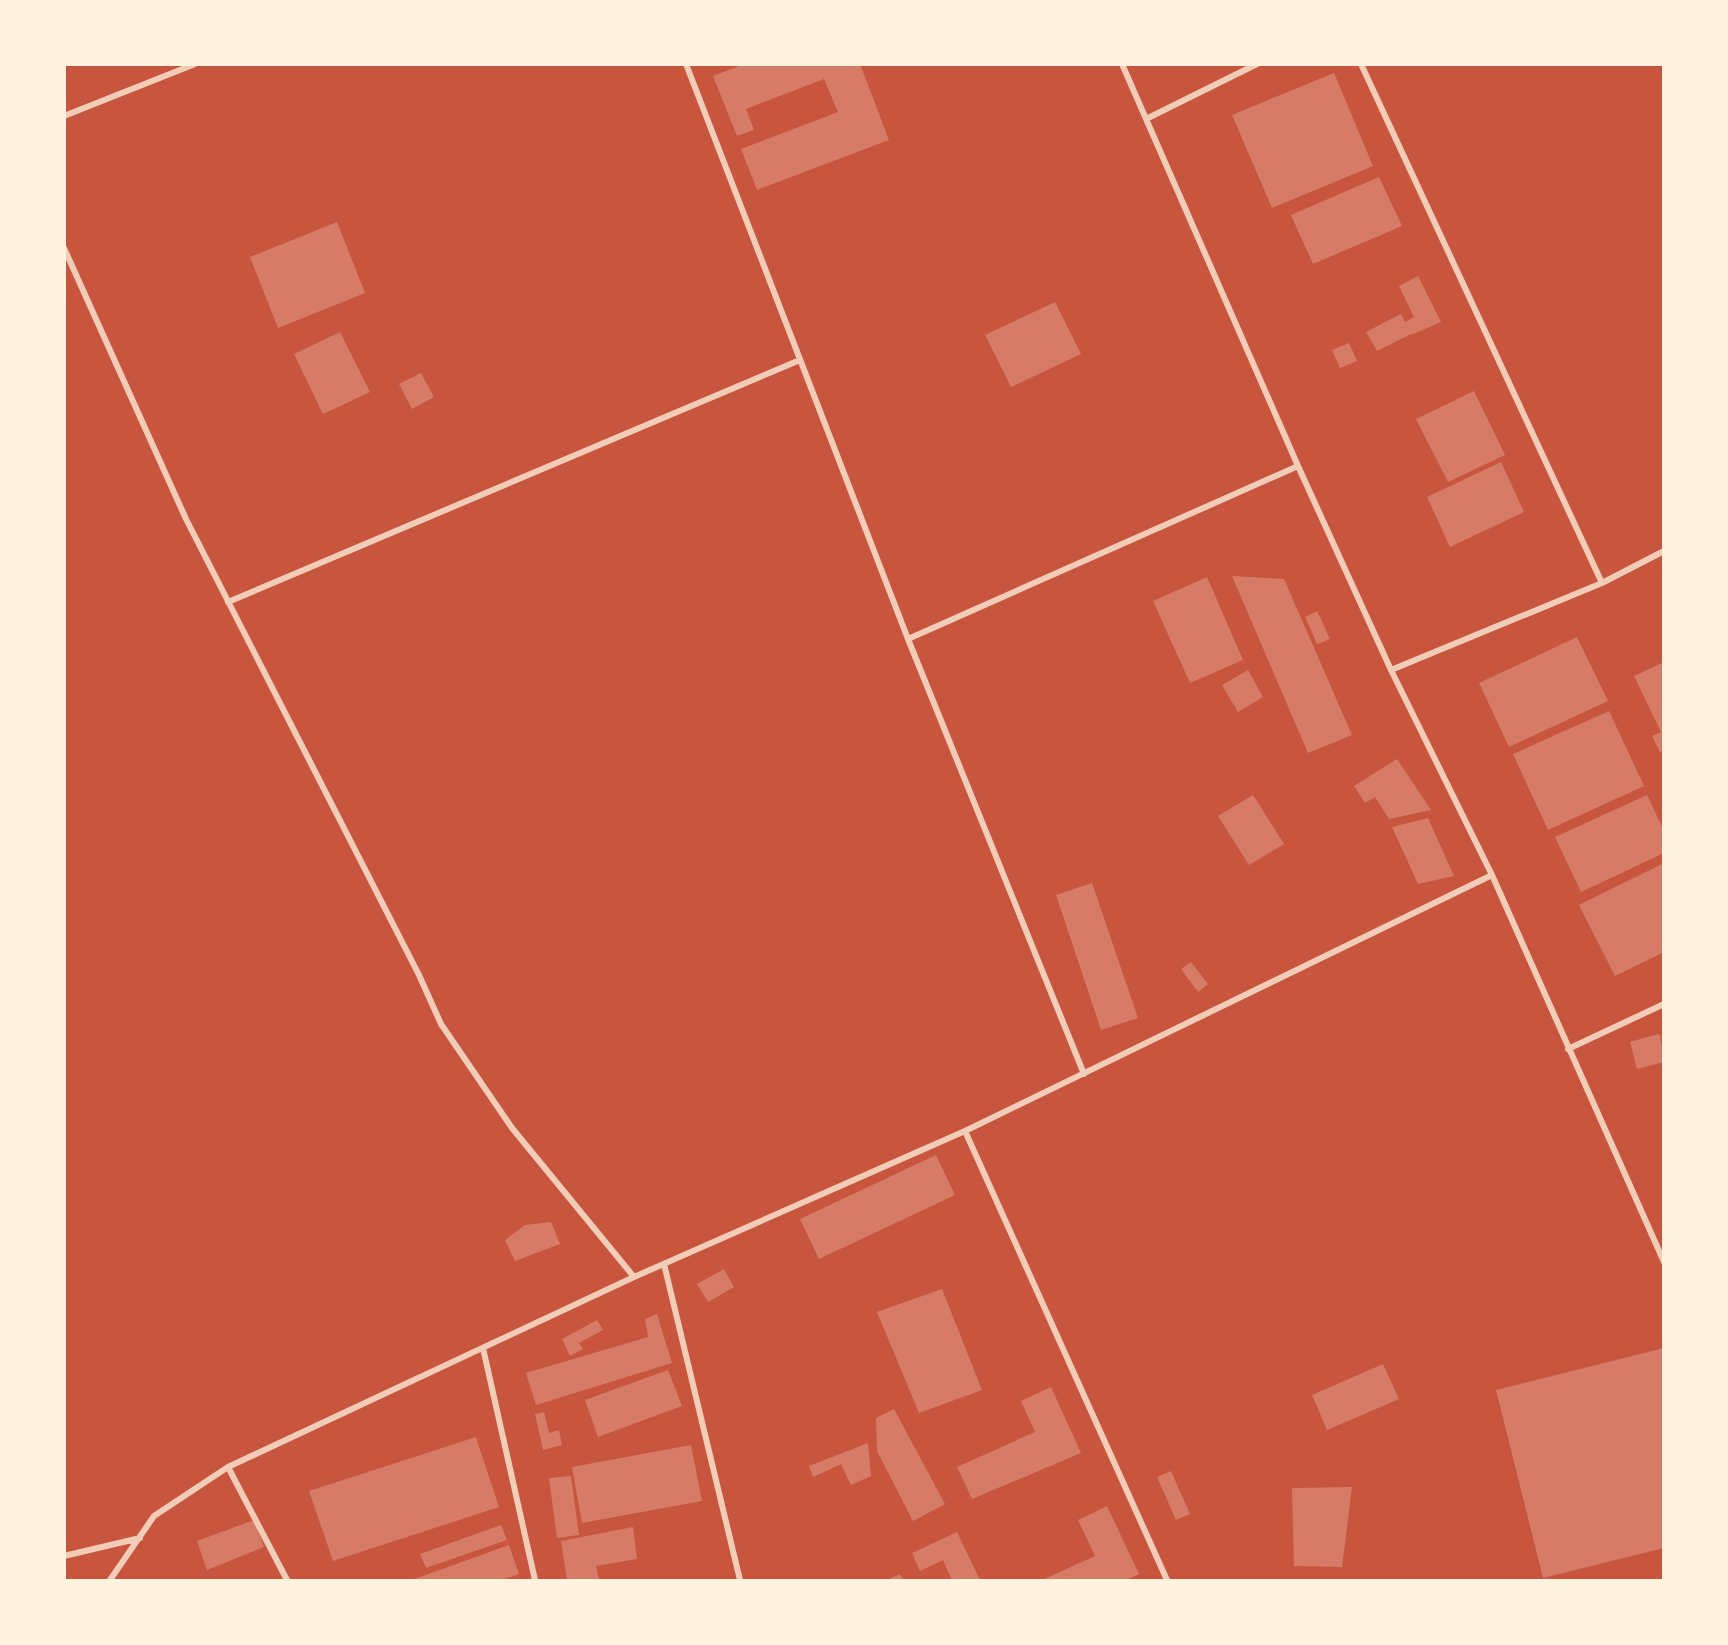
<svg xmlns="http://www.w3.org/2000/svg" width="1728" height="1645" font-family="Ubuntu,sans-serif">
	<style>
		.building { fill: #d67c66 }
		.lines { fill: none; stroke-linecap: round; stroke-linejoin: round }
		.minor { stroke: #f1ccb7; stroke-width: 6 }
	</style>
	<rect width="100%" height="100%" fill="#c8553d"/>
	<path class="building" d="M744,64h116l29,76 -132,50 -16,-41 97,-37 -14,-33 -78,30 8,21 -17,6 -24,-60z
		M1334,73l39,93 -101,42 -40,-93z
		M1379,177l23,49 -89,38 -22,-49z
		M337,222l28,71 -87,35 -28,-71z
		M1418,276l23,46 -30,13v-1l-34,17 -11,-19 35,-18 4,8 9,-5 -15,-31z
		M1055,302l26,52 -70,33 -26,-52z
		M340,332l30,60 -47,22 -29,-60z
		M1349,343l8,18 -17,7 -8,-18z
		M421,373l13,24 -22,12 -13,-25z
		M1474,391l31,64 -57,27 -32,-63z
		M1501,462l23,50 -74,35 -23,-50z
		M1232,576l52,3 68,156 -44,18z
		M1207,577l36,83 -53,23 -37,-82z
		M1317,611l13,28 -13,5 -12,-27z
		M1577,637l31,64 -99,46 -30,-64z
		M1664,662v88l-4,2 -8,-16 9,-4 -27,-56z
		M1248,670l15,27 -25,15 -16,-27z
		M1609,711l35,75 -96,44 -35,-76z
		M1397,759l34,51 -42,9 -14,-22 -10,6 -11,-17z
		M1253,795l31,49 -35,21 -31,-49z
		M1647,795l17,36v22l-83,39 -26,-55z
		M1428,818l26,58 -36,8 -26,-57z
		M1664,863v89l-49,24 -36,-71z
		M1092,883l46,135 -37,12 -45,-135z
		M1191,962l17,22 -10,8 -17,-23z
		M1658,1034l2,1 4,27 -27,7 -7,-27z
		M936,1155l19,40 -136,64 -19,-40z
		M551,1222l9,22 -45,17 -10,-21 20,-15z
		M724,1269l10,18 -26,15 -11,-18z
		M942,1289l40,101 -63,23 -42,-101z
		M657,1314l15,49 -136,42 -10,-32 122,-36 -3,-18z
		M597,1320l6,10 -24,13 4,6 -13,7 -8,-17z
		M1664,1348v200l-121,30 -47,-188z
		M1383,1364l16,35 -72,31 -15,-35z
		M668,1370l14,36 -84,31 -13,-37z
		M1051,1387l30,66 -109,46 -15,-32 78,-35 -14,-31z
		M894,1409l51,95 -32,17 -36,-70 -1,-33z
		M544,1412l5,21 10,-3 3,15 -19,5 -8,-36z
		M476,1437l23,70 -166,54 -24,-70z
		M868,1443l3,33 -20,9 -10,-21 -28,13 -4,-11z
		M691,1445l11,56 -120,22 -10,-56z
		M1171,1471l19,43 -14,6 -19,-43z
		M571,1476l8,59 -22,3 -8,-60z
		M1352,1487l-10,80 -48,-1 -2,-78z
		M1107,1506l32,68 -13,6h-84l53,-24 -17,-36z
		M254,1520l10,27 -57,23 -10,-29z
		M501,1525l6,15 -81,28 -6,-14z
		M633,1527l4,32 -41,7 3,14h-32l-6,-39z
		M957,1532l23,48h-28l-9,-20 -23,11 -8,-18z
		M509,1545l10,29 -17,6h-90z
		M900,1574l3,6h-16z"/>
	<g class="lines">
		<path class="minor" d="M686,64l222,575
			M1122,64l176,402 93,204 101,205 172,387
			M1361,64l241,519
			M64,116l131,-52
			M1146,119l111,-55
			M64,248l122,271 233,456 22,49 71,104 122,149
			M228,602l572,-242
			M1391,670l211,-87 62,-32
			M1568,1049l96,-45
			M1084,1074l-176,-435 390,-173
			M965,1131l202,449
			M664,1264l76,316
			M483,1348l52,232
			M228,1467l59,113
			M64,1556l76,-18
			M110,1580l44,-64 74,-49 406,-190 331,-146 527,-256"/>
	</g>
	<rect width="1728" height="1645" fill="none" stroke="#fff3e0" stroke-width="132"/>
</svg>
